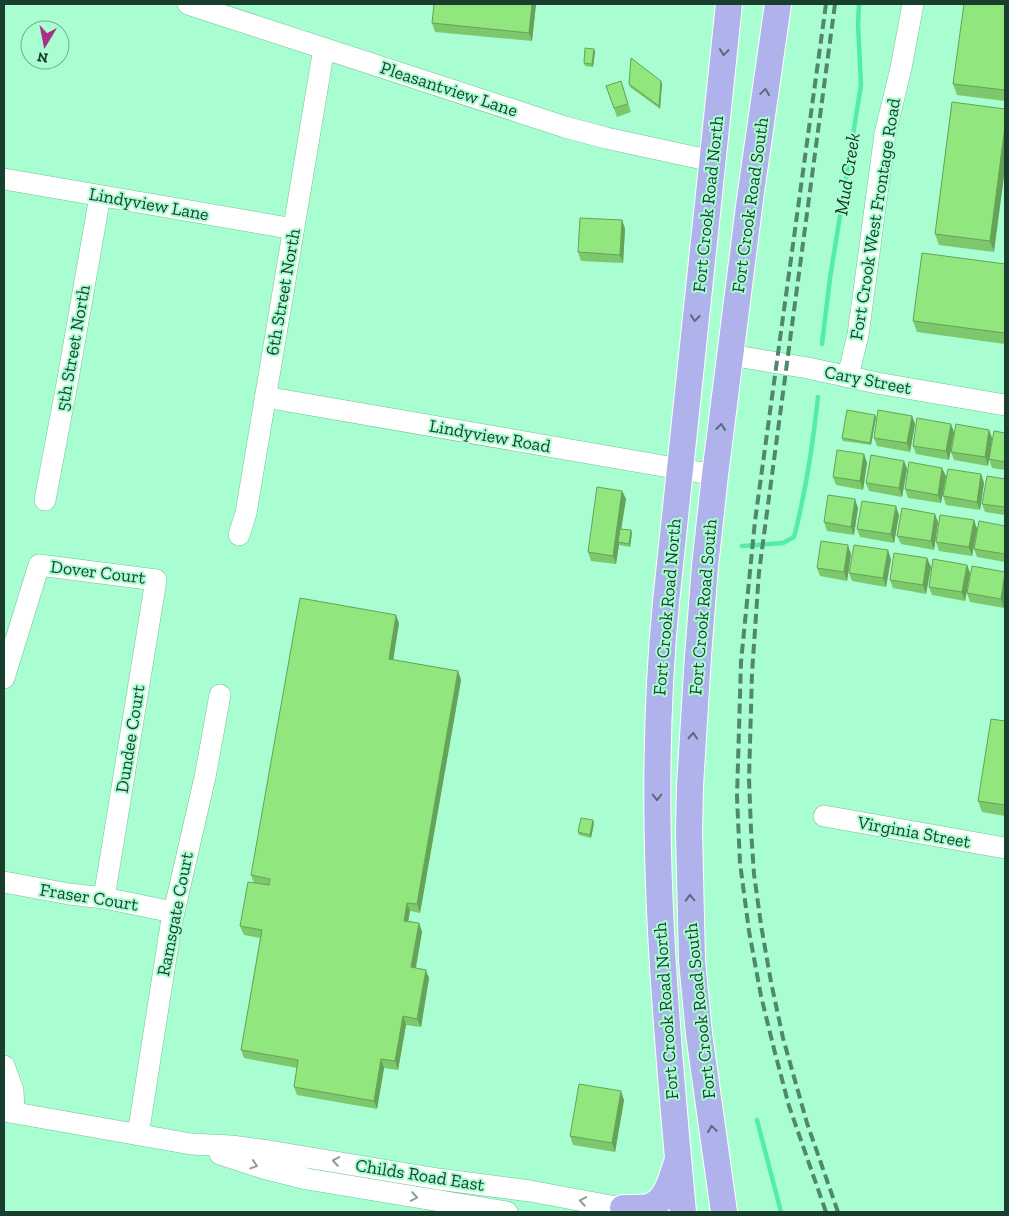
<svg xmlns="http://www.w3.org/2000/svg" width="1009" height="1216" font-family="'Zilla Slab',serif">
	<style>
		.lines { fill: none; stroke-linecap: round; stroke-linejoin: round }
		.stream { stroke: #53eda8; stroke-width: 4.5 }
		.minor-casing { stroke: #6ec398; stroke-width: 22 }
		.major-casing { stroke: #fff; stroke-width: 28 }
		.minor { stroke: #fff; stroke-width: 21 }
		.major { stroke: #b0b2ec; stroke-width: 26 }
		.rail { stroke: #51886c; stroke-width: 4; stroke-dasharray: 10 5; stroke-linecap: butt }
		.wall { fill: #7dc76c }
		.shaded-wall { fill: #66a258 }
		.building { fill: #91e77e; stroke: #66a258 }
		.oneway { stroke: #566c79 }
		.oneway2 { stroke: #8c9e96 }
		.labels { text-anchor: middle; dominant-baseline: central; stroke-width: 4; stroke-linejoin: round; paint-order: stroke }
		.street-label { font-size: 18px; fill: #1a3e2d; stroke: #a8fed0 }
		.water-label { font-size: 19px; font-style: italic; fill: #173023; stroke: #a8fed0 }
	</style>
	<rect width="100%" height="100%" fill="#a8fed0"/>
	<g class="lines">
		<path class="stream" d="M822,344l8,-66 31,-193 -3,-61 1,-20
			M742,546l41,-3 11,-6c12,-46 19,-93 24,-140
			M757,1120l24,92"/>
		<defs>
			<path id="minor" d="M188,4l377,123 41,11 106,23
				M4,179l290,50
				M730,355l78,13 69,15 128,22
				M848,376l10,-41 27,-201 16,-66 12,-64
				M265,397l450,78
				M45,500l22,-116 33,-188
				M239,535l7,-22 78,-465
				M4,678l35,-113 117,15 -52,318
				M824,816l181,32
				M4,882l65,12 35,4 69,14
				M4,1066l9,24 1,22
				M4,1111l187,33 40,2 38,5 169,28 92,12 108,20
				M138,1135l33,-210 34,-148 15,-82
				M220,1154l43,14 44,11 200,33"/>
			<path id="major" d="M623,1208c9,0 19,1 28,-2 16,-6 21,-29 26,-44
				M683,1212c-19,-202 -37,-407 -17,-610l63,-598
				M724,1212l-25,-178 -7,-73 -3,-129 1,-46 8,-130 7,-90 10,-91 35,-276 28,-195"/>
		</defs>
		<use href="#minor" class="minor-casing"/>
		<use href="#major" class="major-casing"/>
		<use href="#minor" class="minor"/>
		<use href="#major" class="major"/>
		<path class="rail" d="M835,4l-76,568 -7,101 -3,106 2,51 3,44 7,51 10,57 12,56 24,85 31,89
			M826,1212l-37,-106 -15,-57 -13,-53 -12,-65 -9,-68 -3,-66 4,-135 14,-141 71,-517"/>
	</g>
	<path class="wall" d="M536,4l-4,37 -97,-9 -3,-9z
		M1005,4v97l-48,-6 -4,-11z
		M594,49l1,3 -2,15 -8,-1 -1,-3z
		M621,81l10,31 -14,5 -11,-31z
		M629,84h33l-2,25 -30,-22z
		M952,102l42,150 -55,-7 -4,-11z
		M622,220l3,9 -2,34 -42,-2 -3,-9z
		M1005,264v80l-88,-12 -4,-11z
		M912,416l3,8 -5,28 -33,-6 -3,-8z
		M876,417l-5,28 -28,-4 -1,-3z
		M989,430l3,8 -4,28 -34,-6 -3,-8z
		M954,432l-5,28 -33,-6 -3,-8z
		M1005,433v37l-13,-2 -3,-9z
		M864,454l3,9 -4,27 -27,-5 -3,-8z
		M904,461l3,8 -5,28 -33,-6 -3,-8z
		M981,474l3,9 -4,27 -34,-5 -3,-9z
		M946,476l-5,27 -33,-5 -3,-9z
		M1005,479v36l-20,-3 -3,-8z
		M622,491l4,8 -5,30 11,4 -2,14 -11,-2 -3,19 -25,-3 -3,-9z
		M858,508l-4,27 -27,-4 -3,-9z
		M899,515l-5,28 -34,-6 -3,-8z
		M974,520l3,9 -5,27 -33,-5 -3,-9z
		M938,522l-4,28 -33,-6 -4,-8z
		M1005,526v36l-28,-5 -3,-8z
		M851,554l-4,27 -27,-5 -3,-8z
		M927,558l4,9 -5,27 -33,-6 -3,-8z
		M891,559l-5,28 -34,-6 -3,-8z
		M967,565l3,8 -5,28 -33,-6 -3,-8z
		M1005,572v31v-1l-1,6 -34,-6 -3,-9z
		M399,623l-6,37 65,11 3,9 -41,233 -10,-2 -2,10 11,2 3,9 -6,36 13,10 -8,49 -15,-2 -8,45 -14,-2 -7,41 -80,-14 -3,-8 3,-19 -53,-10 -3,-8 19,-112 -16,-3 -4,-9 14,-43 -3,-8z
		M1005,721v95l-23,-4 -4,-11z
		M594,823l-3,15 -12,-3 -1,-3z
		M624,1100l-9,52 -42,-7 -3,-9z"/>
	<path class="shaded-wall" d="M532,4h4l-4,37 -3,-8z
		M594,49l1,3 -2,15 -1,-3z
		M661,81l1,3 -2,25 -1,-3z
		M1005,126v43l-11,83 -4,-11z
		M622,220l3,9 -2,34 -3,-8z
		M875,415l1,2 -5,28 -1,-2z
		M912,416l3,8 -5,28 -3,-9z
		M951,424l3,8 -5,28 -3,-9z
		M989,430l3,8 -4,28 -3,-9z
		M864,454l3,9 -4,27 -3,-9z
		M904,461l3,8 -5,28 -3,-9z
		M942,468l4,8 -5,27 -3,-8z
		M981,474l3,9 -4,27 -3,-8z
		M622,491l4,8 -7,44 -1,-1 1,3 -3,19 -3,-8z
		M855,499l3,9 -4,27 -3,-8z
		M896,506l3,9 -5,28 -3,-9z
		M935,514l3,8 -4,28 -3,-9z
		M974,520l3,9 -5,27 -3,-9z
		M631,530l1,3 -2,14 -1,-3z
		M848,545l3,9 -4,27 -3,-9z
		M888,550l3,9 -5,28 -3,-9z
		M927,558l4,9 -5,27 -3,-9z
		M967,565l3,8 -5,28 -3,-9z
		M1005,572v27l-1,9 -3,-9z
		M396,615l3,8 -7,44 -3,-8z
		M458,671l3,9 -41,233 -3,-9z
		M593,820l1,3 -3,15 -1,-3z
		M407,903l3,8 -3,18 -3,-8z
		M419,923l3,9 -8,44 -3,-9z
		M426,970l3,8 -8,49 -4,-8z
		M403,1016l3,9 -8,45 -3,-9z
		M381,1059l3,9 -7,41 -3,-8z
		M621,1091l3,9 -9,52 -3,-9z"/>
	<path class="building" d="M434,4h98l-3,29 -97,-10z
		M964,4h41v86l-52,-6z
		M585,48l9,1 -2,15 -8,-1z
		M631,58l30,23 -2,25 -30,-22z
		M621,81l7,23 -14,4 -8,-22z
		M952,102l53,7v17l-15,115 -55,-7z
		M580,218l42,2 -2,35 -42,-3z
		M922,253l83,11v69l-92,-12z
		M847,410l28,5 -5,28 -28,-5z
		M878,410l34,6 -5,27 -33,-5z
		M917,418l34,6 -5,27 -33,-5z
		M956,424l33,6 -4,27 -34,-5z
		M994,431l11,2v29l-16,-3z
		M837,450l27,4 -4,27 -27,-4z
		M871,455l33,6 -5,27 -33,-5z
		M909,462l33,6 -4,27 -33,-6z
		M948,469l33,5 -4,28 -34,-6z
		M987,476l18,3v28l-23,-3z
		M597,487l25,4 -9,65 -25,-4z
		M828,495l27,4 -4,28 -27,-5z
		M862,501l34,5 -5,28 -34,-5z
		M902,508l33,6 -4,27 -34,-5z
		M940,515l34,5 -5,27 -33,-5z
		M979,521l26,5v28l-31,-5z
		M620,529l11,1 -2,14 -11,-2z
		M821,541l27,4 -4,27 -27,-4z
		M854,545l34,5 -5,28 -34,-5z
		M894,553l33,5 -4,27 -33,-5z
		M933,559l34,6 -5,27 -33,-5z
		M972,566l33,6 -4,27 -34,-6z
		M300,598l96,17 -7,44 69,12 -41,233 -10,-1 -3,18 15,2 -8,44 15,3 -9,49 -14,-3 -8,45 -14,-2 -7,42 -80,-14 4,-27 -57,-10 21,-120 -22,-4 8,-44 21,3 1,-6 -19,-4z
		M991,719l14,2v84l-27,-4z
		M581,818l12,2 -3,15 -12,-3z
		M579,1084l42,7 -9,52 -42,-7z"/>
	<defs><path id="oneway-chevron" d="M-2-3.5L2.5 0L-2 3.5" fill="none" stroke-width="1.6" stroke-linecap="round" stroke-linejoin="round" transform="scale(1.25)"/></defs>
	<g class="oneway">
		<use href="#oneway-chevron" transform="translate(724 52) rotate(96)"/>
		<use href="#oneway-chevron" transform="translate(765 92) rotate(-82)"/>
		<use href="#oneway-chevron" transform="translate(695 318) rotate(96)"/>
		<use href="#oneway-chevron" transform="translate(721 427) rotate(-83)"/>
		<use href="#oneway-chevron" transform="translate(693 736) rotate(-87)"/>
		<use href="#oneway-chevron" transform="translate(657 797) rotate(90)"/>
		<use href="#oneway-chevron" transform="translate(690 898) rotate(-92)"/>
		<use href="#oneway-chevron" transform="translate(712 1129) rotate(-98)"/>
	</g>
	<g class="oneway2">
		<use href="#oneway-chevron" transform="translate(336 1161) rotate(-170)"/>
		<use href="#oneway-chevron" transform="translate(254 1165) rotate(18)"/>
		<use href="#oneway-chevron" transform="translate(414 1197) rotate(10)"/>
		<use href="#oneway-chevron" transform="translate(583 1201) rotate(-170)"/>
	</g>
	<g class="labels">
		<g class="street-label">
			<text transform="translate(449 89) rotate(18)">Pleasantview Lane</text>
			<text transform="translate(149 204) rotate(10)">Lindyview Lane</text>
			<text transform="translate(708 204) rotate(-84)">Fort Crook Road North</text>
			<text transform="translate(750 205) rotate(-82)">Fort Crook Road South</text>
			<text transform="translate(875 219) rotate(-81)">Fort Crook West Frontage Road</text>
			<text transform="translate(283 292) rotate(-80)">6th Street North</text>
			<text transform="translate(73 348) rotate(-80)">5th Street North</text>
			<text transform="translate(868 380) rotate(11)">Cary Street</text>
			<text transform="translate(490 436) rotate(10)">Lindyview Road</text>
			<text transform="translate(98 572) rotate(7)">Dover Court</text>
			<text transform="translate(667 607) rotate(-85)">Fort Crook Road North</text>
			<text transform="translate(703 607) rotate(-85)">Fort Crook Road South</text>
			<text transform="translate(130 739) rotate(-81)">Dundee Court</text>
			<text transform="translate(914 832) rotate(10)">Virginia Street</text>
			<text transform="translate(89 897) rotate(9)">Fraser Court</text>
			<text transform="translate(175 914) rotate(-79)">Ramsgate Court</text>
			<text transform="translate(666 1011) rotate(-94)">Fort Crook Road North</text>
			<text transform="translate(700 1011) rotate(-96)">Fort Crook Road South</text>
			<text transform="translate(420 1175) rotate(9)">Childs Road East</text>
		</g>
		<g class="water-label">
			<text transform="translate(847 174) rotate(-81)">Mud Creek</text>
		</g>
	</g>
	<rect width="1009" height="1216" fill="none" stroke="#1a3e2d" stroke-width="10"/>
	<g transform="translate(45 45) rotate(190)"><circle r="24" fill="#a8fed0" stroke="#6fb18f"/>
	<path d="M0-4L9 19L0 12L-9 19Z" fill="#a73188"/>
	<text y="-8" font-size="14" font-weight="bold" text-anchor="middle" fill="#1a3e2d">N</text>
	</g>
</svg>
